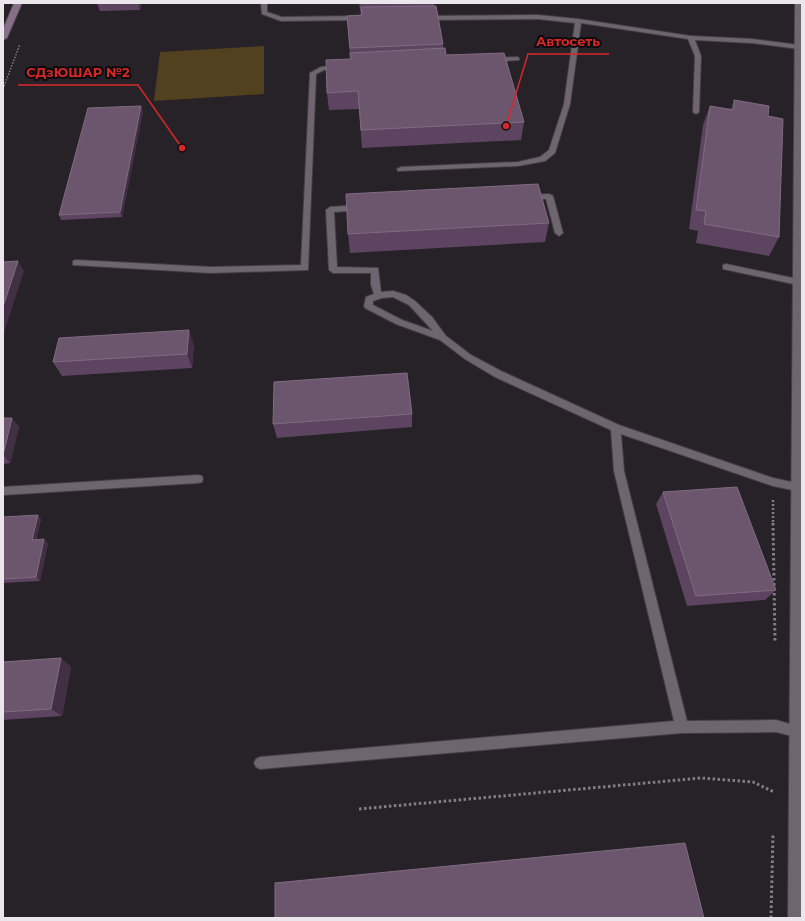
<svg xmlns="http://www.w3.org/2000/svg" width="805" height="921" font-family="Montserrat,sans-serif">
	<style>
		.green { fill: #51411e }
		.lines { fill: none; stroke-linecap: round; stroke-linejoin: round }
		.service-casing { stroke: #453f45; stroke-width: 2 }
		.tertiary-casing { stroke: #453f45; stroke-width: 2 }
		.secondary-casing { stroke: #453f45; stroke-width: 2 }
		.path-far2 { stroke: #837e84; stroke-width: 1.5; stroke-dasharray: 1.5 1.5; stroke-linecap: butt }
		.path-far1 { stroke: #837e84; stroke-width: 2.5; stroke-dasharray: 2 2; stroke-linecap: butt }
		.path { stroke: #837e84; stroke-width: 3; stroke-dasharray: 2.5 2.5; stroke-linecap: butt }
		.service { fill: #6e666f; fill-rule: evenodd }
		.tertiary { fill: #6e666f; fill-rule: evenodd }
		.secondary { fill: #867088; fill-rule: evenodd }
		.wall { fill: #5d4460 }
		.shaded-wall { fill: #412f43 }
		.building { fill: #6c566e; stroke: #806c82 }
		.leader { fill: none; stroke: #d62828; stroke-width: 1.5 }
		.callout-dot { fill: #d62828; stroke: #0e0b0f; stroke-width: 1.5 }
		.callout-label { font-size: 13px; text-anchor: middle; font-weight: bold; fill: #d62828; stroke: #0e0b0f; stroke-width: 4; stroke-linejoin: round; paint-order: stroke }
	</style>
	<rect width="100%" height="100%" fill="#272128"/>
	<path class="green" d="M264,46v48l-110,7 6,-49z"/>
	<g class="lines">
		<defs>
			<path id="service" d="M261,3h6v9l15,5 77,-1 3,2 -3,2 -78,1 -19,-7z
				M538,15l40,4 113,17 61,3 47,6 3,2 -3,2 -47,-6 -57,-3 6,16 -2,56 -3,2 -3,-2 2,-56 -7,-17 -107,-16 -11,81 -15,49 -10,8 -27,5 -120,5 -1,-2 4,-2 117,-5 22,-5 9,-7 15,-46 11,-81 -37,-4 -113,1 -3,-2 3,-2z
				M517,57l2,1v2l-26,2 -3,-2 3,-2z
				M339,65l3,2 -1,1 -17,2 -8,4 -8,196 -97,3 -138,-8v-4l3,-1 135,7 90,-2 9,-192 11,-6z
				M549,194l4,2 10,37 -4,3 -4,-3 -9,-34h-17l-4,-2 4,-2z
				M359,205l4,3 -1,2 -28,2 3,55 41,1 3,24 12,-1 13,4 9,6 17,16 14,19 25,19 30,16 118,54 154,53 28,6 1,3 -1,3 -4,1 -24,-5 -152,-52 3,37 63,250 89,-1 24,7 2,4 -2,4 -4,2 -20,-5 -94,1 -422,36 -4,-2 -2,-4 2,-4 4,-2 414,-36 -60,-250 -3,-41 -116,-53 -30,-18 -25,-19 -44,-16 -31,-16 -1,-2 2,-9 8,-3 -3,-9v-12h-38l-4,-3 -3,-60 4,-3zM393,297l16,8 24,26 -31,-11 -29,-15v-4l9,-3z
				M726,264l72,15 4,3 -4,3 -75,-16v-4z
				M198,475l4,1 1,3 -1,3 -4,1 -195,12v-8z"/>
			<path id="tertiary" d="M795,3h7v915h-14z"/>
			<path id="secondary" d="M14,3h8l-15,35 -4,2v-11z"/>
		</defs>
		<use href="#service" class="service-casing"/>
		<use href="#tertiary" class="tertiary-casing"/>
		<use href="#secondary" class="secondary-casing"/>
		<path class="path-far2" d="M3,89l17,-45"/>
		<path class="path-far1" d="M773,500v24"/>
		<path class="path" d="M773,523l2,118
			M359,809l342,-31 52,4 21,10
			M771,918l2,-85"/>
		<use href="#service" class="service"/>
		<use href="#tertiary" class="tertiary"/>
		<use href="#secondary" class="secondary"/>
	</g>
	<path class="wall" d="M97,3h44l-1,7 -40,1z
		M359,3h75v3l9,38v4l3,7 78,67 -3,18 -159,8 -3,-39 -30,1 -2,-17 23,-34 -3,-43 14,-1z
		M734,100l34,16 11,121 -10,19 -73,-13 2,-12 -9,-2 14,-104 7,-19 21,3z
		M143,111l-21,106 -61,3 -2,-5z
		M549,223l-4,19 -195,11 -2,-19z
		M194,345l-2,23 -130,8 -9,-14z
		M412,414v13l-135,11 -4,-14z
		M3,418l16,9 -9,36 -7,1z
		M663,492l113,98 -11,10 -78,6 -31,-102z
		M3,517l38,2 -5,21 12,3 -8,38 -37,2z
		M61,658l10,9 -9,49 -59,4v-58z"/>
	<path class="shaded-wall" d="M138,3h3l-1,7z
		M141,106l2,5 -21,106 -2,-5z
		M18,261l6,10 -21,65v-29z
		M189,330l5,15 -2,23 -5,-14z
		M12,418l7,9 -9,36 -7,-8z
		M38,515l3,4 -6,25 -3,-4z
		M44,539l4,4 -8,38 -4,-4z
		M61,658l10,9 -9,49 -11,-7z"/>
	<path class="building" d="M436,6l7,38 -93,4 -3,-32 15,-1 -1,-8z
		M445,48l1,7 58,-2 20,69 -163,8 -3,-39 -31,2 -1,-33 25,-1 -1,-6z
		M734,100l35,6 -1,10 15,3 -4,118 -75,-13 2,-13 -10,-1 14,-104 24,4z
		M141,106l-21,106 -61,3 29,-107z
		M538,184l11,39 -201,11 -2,-40z
		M18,261l-15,46v-45z
		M189,330l-2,24 -134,8 6,-24z
		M407,373l5,41 -139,10 1,-42z
		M3,418h9l-9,37z
		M737,487l39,103 -80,6 -33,-104z
		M38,515l-6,25 12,-1 -8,38 -33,2v-62z
		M61,658l-10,51 -48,3v-50z
		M685,843l19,75h-429v-35z"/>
	<path class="leader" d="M506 126L528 54H609M182 148L138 85H18"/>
	<g class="callout-dot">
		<circle cx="506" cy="126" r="4"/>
		<circle cx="182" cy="148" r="4"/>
	</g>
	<g class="callout-label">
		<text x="568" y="46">Автосеть</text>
		<text x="78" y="77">СДзЮШАР №2</text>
	</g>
	<rect width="805" height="921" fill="none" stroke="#ebe6eb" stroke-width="8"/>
</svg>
